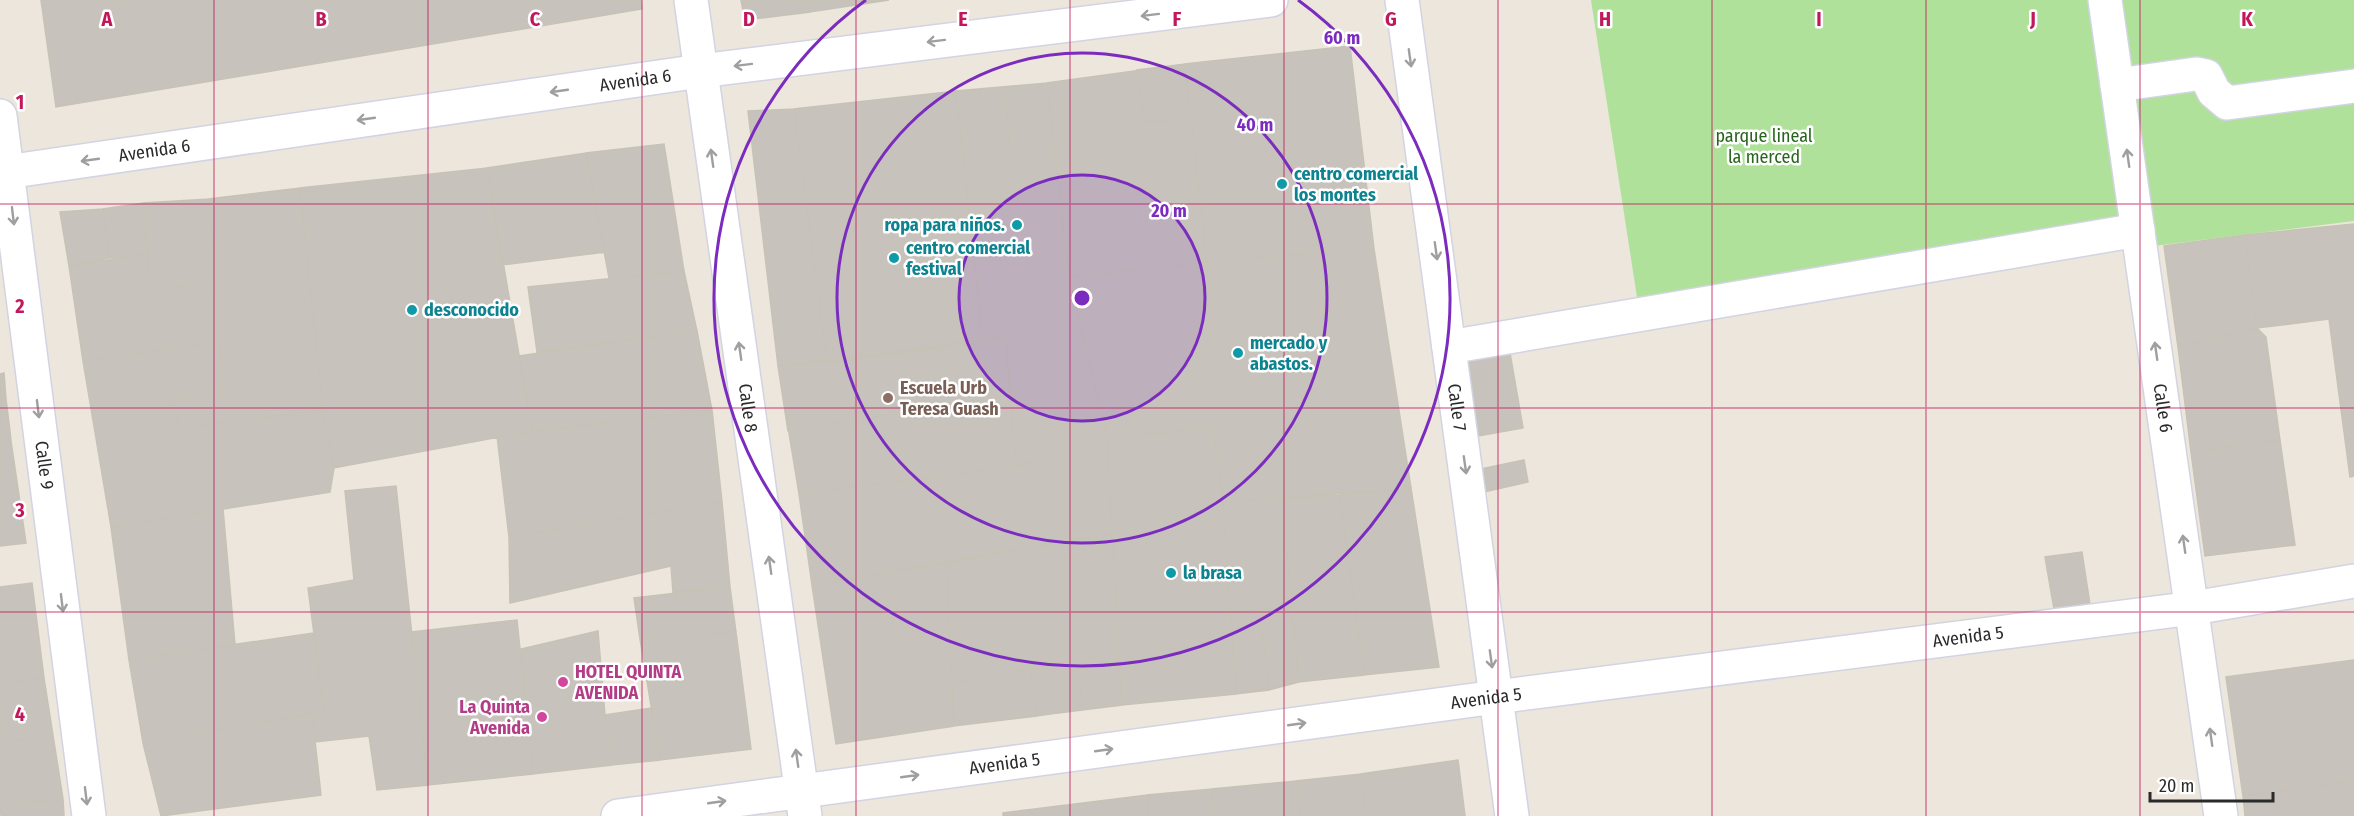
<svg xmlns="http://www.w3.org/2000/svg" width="2354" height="816" font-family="'Fira Sans Condensed',sans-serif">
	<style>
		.green { fill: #afe19a }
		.building { fill: #c7c3bc; stroke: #c7c2b6; stroke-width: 1.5 }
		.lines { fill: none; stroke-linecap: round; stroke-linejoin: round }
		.minor-casing { stroke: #d2d4e2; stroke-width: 36 }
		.minor { stroke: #fff; stroke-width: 33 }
		.oneway { stroke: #9f9f9f }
		.grid { fill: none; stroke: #c2185b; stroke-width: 1.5; stroke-opacity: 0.55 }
		.ring { fill: none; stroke: #7b2cbf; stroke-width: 3 }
		.culture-dot { fill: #0f9aa8; stroke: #fff; stroke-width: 2 }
		.education-dot { fill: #8d6e63; stroke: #fff; stroke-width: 2 }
		.hotel-dot { fill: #d1479c; stroke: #fff; stroke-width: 2 }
		.labels { text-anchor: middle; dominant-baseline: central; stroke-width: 5; stroke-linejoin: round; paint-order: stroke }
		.street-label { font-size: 18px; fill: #2a2a2a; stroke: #fff }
		.park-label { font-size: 18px; fill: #28651c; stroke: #fff }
		.culture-label { font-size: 18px; font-weight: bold; fill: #0d838f; stroke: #fff; text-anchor: start }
		.education-label { font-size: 18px; font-weight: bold; fill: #785e54; stroke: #fff; text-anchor: start }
		.hotel-label { font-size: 18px; font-weight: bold; fill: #b23c85; stroke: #fff; text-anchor: start }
		.grid-label { font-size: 20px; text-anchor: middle; font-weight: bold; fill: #c2185b; stroke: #fff; stroke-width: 5; stroke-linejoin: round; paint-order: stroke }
		.centre { fill: #7b2cbf; stroke: #fff; stroke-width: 3 }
		.ring-label { font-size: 18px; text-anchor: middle; font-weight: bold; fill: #7b2cbf; stroke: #fff; stroke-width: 5; stroke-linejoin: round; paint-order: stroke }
	</style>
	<rect width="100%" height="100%" fill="#ece6dc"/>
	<path class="green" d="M1591,0h763v221l-715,89z"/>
	<path class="building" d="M41,0h600l1,9 -586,98z
		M741,0h68l1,12 -65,8z
		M809,0h80l-79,12z
		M1350,46l24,203 -167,13 -22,-198z
		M1185,64l22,198 -138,15 -22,-194z
		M1185,64l6,55 -46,3 -8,-52z
		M1047,83l22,194 38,161 -91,28 -10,-130 -23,7 -27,-252z
		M1005,87l6,82 -46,3 -9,-81z
		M956,91l27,252 -156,19 -33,-253z
		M794,109l33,253 -49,4 -30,-255z
		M664,144l20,127 -75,7 -23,-125z
		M586,153l19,99 -103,13 -15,-97z
		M487,168l45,263 -198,37 -11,-58 -23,-222z
		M300,188l23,222 -144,18 -7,-30 51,-4 -14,-195z
		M209,199l6,84 -64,7 -8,-87z
		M143,203l4,51 -38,4 -6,-49z
		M103,209l6,49 -40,8 -9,-54z
		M2354,224v252l-4,1 -21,-158 -72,9 -12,-93z
		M2245,235l12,93 -79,19 -14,-101z
		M1374,249l37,239 -188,14 -10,-74 -106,10 -38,-161 138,-15z
		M147,254l4,36 64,-7 4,59 -136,19 -14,-95z
		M684,271l13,60 -160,21 -9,-65z
		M2257,328l9,9 14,103 -89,12 -13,-105z
		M697,331l15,79 -180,21 -13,-75z
		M1006,336l10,130 -217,28 -21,-128 205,-23z
		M1006,336l3,60 -221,35 -10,-65 49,-4z
		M219,342l4,52 -51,4 7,30 144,-18 11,58 -4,24 -219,35 -28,-166z
		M1510,353l13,75 -50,9 -13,-75z
		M4,373l2,26 -6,1v-26z
		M6,399l3,24 -9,1v-24z
		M712,410l10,92 -213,35 -12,-101z
		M9,423l2,18 -11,2v-19z
		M1213,428l10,74 13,192 -114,11 -15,-267z
		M1107,438l5,95 -300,52 -13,-91 217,-28z
		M2280,440l15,105 -90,11 -14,-104z
		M11,441l15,102 -26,3v-103z
		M1524,460l4,22 -49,11 -3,-23z
		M396,486l32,299 -51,5 -8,-54 -54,6 -3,-28 12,-3 -16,-123 46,-8 -9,-89z
		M1411,488l28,179 -75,8 -24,-180z
		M1340,495l24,180 -65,7 -17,-184z
		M1282,498l17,184 -63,12 -13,-192z
		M722,502l8,85 -57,5 -2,-26 -161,37 -1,-66z
		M223,509l12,136 -106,15 -18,-133z
		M1112,533l10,172 -168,21 -8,-163z
		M2082,552l9,59 -36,4 -10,-58z
		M946,563l8,163 -118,18 -24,-159z
		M32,583l12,95 -44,5v-96z
		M730,587l6,45 -96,7 -6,-41z
		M1260,609h32l7,73 -30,8z
		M1260,609l9,81 -33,4 -5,-80z
		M517,620l16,154 -105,11 -16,-153z
		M598,631l7,84 7,50 -79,9 -12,-125z
		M736,632l15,117 -91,11 -20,-121z
		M313,633l11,78 -181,32 -14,-83z
		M1118,653l4,52 -38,4 -9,-49z
		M1075,660l9,49 -47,7 -7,-47z
		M2354,660v121l-111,15 -17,-119z
		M1030,669l7,47 -83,10 -1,-43z
		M44,678l19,121 -63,5v-121z
		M44,678l9,59 -53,5v-59z
		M651,708l9,52 -48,5 -7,-50z
		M312,714l9,81 -160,21 -18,-73z
		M1458,760l7,56h-99l-5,-42z
		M1361,774l5,42h-65l-5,-35z
		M1296,781l5,35h-86l-3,-27z
		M2354,781v35h-109l-2,-20z
		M1212,789l3,27h-66l-2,-21z
		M1147,795l2,21h-146v-3z
		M63,799l1,17h-63l-1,-12z"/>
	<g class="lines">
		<defs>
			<g id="minor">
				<path id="s1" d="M691,0l114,816"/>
				<path id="s2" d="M1402,0l110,816"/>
				<path id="s3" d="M2105,0l116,816"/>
				<path d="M2117,85l79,-11 10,2 8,16 13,11 127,-17"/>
				<path id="s4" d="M0,116l89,700"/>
				<path id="s5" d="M0,173l700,-102 571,-71"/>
				<path d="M1449,347l689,-117"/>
				<path id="s6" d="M618,816l878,-119 697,-89 161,-27"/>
			</g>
		</defs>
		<use href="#minor" class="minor-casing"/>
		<use href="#minor" class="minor"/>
	</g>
	<defs><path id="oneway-shaft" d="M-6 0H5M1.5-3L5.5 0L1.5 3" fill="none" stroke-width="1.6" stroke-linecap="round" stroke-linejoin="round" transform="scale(1.5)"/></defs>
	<g class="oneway">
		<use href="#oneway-shaft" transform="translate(1150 15) rotate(173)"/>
		<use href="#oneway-shaft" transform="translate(936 41) rotate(173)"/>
		<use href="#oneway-shaft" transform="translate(1410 58) rotate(82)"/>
		<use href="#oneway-shaft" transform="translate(743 65) rotate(173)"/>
		<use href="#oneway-shaft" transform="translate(559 91) rotate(172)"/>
		<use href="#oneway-shaft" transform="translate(366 119) rotate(172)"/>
		<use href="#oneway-shaft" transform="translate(712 158) rotate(-98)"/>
		<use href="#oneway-shaft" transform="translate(2128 158) rotate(-98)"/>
		<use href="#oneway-shaft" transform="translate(90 160) rotate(172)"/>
		<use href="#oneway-shaft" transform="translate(13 216) rotate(83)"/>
		<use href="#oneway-shaft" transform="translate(1436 251) rotate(82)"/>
		<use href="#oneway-shaft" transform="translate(740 351) rotate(-98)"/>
		<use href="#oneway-shaft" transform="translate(2156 351) rotate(-98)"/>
		<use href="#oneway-shaft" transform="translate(38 409) rotate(83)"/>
		<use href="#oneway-shaft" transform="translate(1465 465) rotate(82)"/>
		<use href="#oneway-shaft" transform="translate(2184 544) rotate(-98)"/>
		<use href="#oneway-shaft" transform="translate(770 565) rotate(-98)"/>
		<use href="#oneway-shaft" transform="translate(62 603) rotate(83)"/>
		<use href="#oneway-shaft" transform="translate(1491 659) rotate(82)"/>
		<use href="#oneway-shaft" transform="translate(1297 724) rotate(-8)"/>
		<use href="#oneway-shaft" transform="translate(2211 737) rotate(-98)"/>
		<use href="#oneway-shaft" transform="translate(1104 750) rotate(-8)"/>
		<use href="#oneway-shaft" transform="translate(797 758) rotate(-98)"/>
		<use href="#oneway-shaft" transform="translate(910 776) rotate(-8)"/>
		<use href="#oneway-shaft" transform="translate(86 796) rotate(83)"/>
		<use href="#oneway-shaft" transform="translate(717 802) rotate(-8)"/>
	</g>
	<path class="grid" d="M214,0v816M428,0v816M642,0v816M856,0v816M1070,0v816M1284,0v816M1498,0v816M1712,0v816M1926,0v816M2140,0v816M0,204h2354M0,408h2354M0,612h2354"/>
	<circle cx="1082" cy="298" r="123" fill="#7b2cbf" fill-opacity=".12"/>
	<g class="ring">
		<circle cx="1082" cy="298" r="123"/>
		<circle cx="1082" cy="298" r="245"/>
		<path d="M1298 0A368 368 0 1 1 866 0"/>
	</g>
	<g class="culture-dot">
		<circle cx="1282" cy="184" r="6"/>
		<circle cx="1017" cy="225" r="6"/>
		<circle cx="894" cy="258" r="6"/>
		<circle cx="412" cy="310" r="6"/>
		<circle cx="1238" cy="353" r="6"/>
		<circle cx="1171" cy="573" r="6"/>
	</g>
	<circle class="education-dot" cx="888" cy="398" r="6"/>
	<g class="hotel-dot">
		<circle cx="563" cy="682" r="6"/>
		<circle cx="542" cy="717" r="6"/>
	</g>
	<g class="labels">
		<g class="street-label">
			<text stroke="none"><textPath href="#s5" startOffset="642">Avenida 6</textPath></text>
			<text stroke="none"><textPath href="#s5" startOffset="156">Avenida 6</textPath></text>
			<text stroke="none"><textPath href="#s1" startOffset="412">Calle 8</textPath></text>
			<text stroke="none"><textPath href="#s2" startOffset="411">Calle 7</textPath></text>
			<text stroke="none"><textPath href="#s3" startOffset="412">Calle 6</textPath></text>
			<text stroke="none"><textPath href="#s4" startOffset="352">Calle 9</textPath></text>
			<text stroke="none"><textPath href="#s6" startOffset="1362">Avenida 5</textPath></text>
			<text stroke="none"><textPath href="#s6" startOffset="876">Avenida 5</textPath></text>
			<text stroke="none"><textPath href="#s6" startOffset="390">Avenida 5</textPath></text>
		</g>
		<g class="park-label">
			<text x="1764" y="136">parque lineal<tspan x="1764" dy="21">la merced</tspan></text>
		</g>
		<g class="culture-label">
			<text x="1294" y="174">centro comercial<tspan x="1294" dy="21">los montes</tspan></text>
			<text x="1005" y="225" text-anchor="end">ropa para niños.</text>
			<text x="906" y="248">centro comercial<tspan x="906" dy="21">festival</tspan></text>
			<text x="424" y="310">desconocido</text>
			<text x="1250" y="343">mercado y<tspan x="1250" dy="21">abastos.</tspan></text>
			<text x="1183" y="573">la brasa</text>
		</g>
		<g class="education-label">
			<text x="900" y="388">Escuela Urb<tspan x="900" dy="21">Teresa Guash</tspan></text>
		</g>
		<g class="hotel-label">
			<text x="575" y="672">HOTEL QUINTA<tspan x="575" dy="21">AVENIDA</tspan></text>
			<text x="530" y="707" text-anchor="end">La Quinta<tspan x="530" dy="21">Avenida</tspan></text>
		</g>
	</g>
	<g class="grid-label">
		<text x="107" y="26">A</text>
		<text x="321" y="26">B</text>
		<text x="535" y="26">C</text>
		<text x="749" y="26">D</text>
		<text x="963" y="26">E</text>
		<text x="1177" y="26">F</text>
		<text x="1391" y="26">G</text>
		<text x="1605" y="26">H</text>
		<text x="1819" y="26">I</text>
		<text x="2033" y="26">J</text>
		<text x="2247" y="26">K</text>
		<text x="20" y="109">1</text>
		<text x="20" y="313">2</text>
		<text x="20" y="517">3</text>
		<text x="20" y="721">4</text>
	</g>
	<circle cx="1082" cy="298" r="9" class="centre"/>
	<g class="ring-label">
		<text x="1342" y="44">60 m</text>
		<text x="1255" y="131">40 m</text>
		<text x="1169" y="217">20 m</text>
	</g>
	<path d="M2150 792v9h123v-9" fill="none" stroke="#2a2a2a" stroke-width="3"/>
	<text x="2159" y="792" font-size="18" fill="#2a2a2a" stroke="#ffffff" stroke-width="4.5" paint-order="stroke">20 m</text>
</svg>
